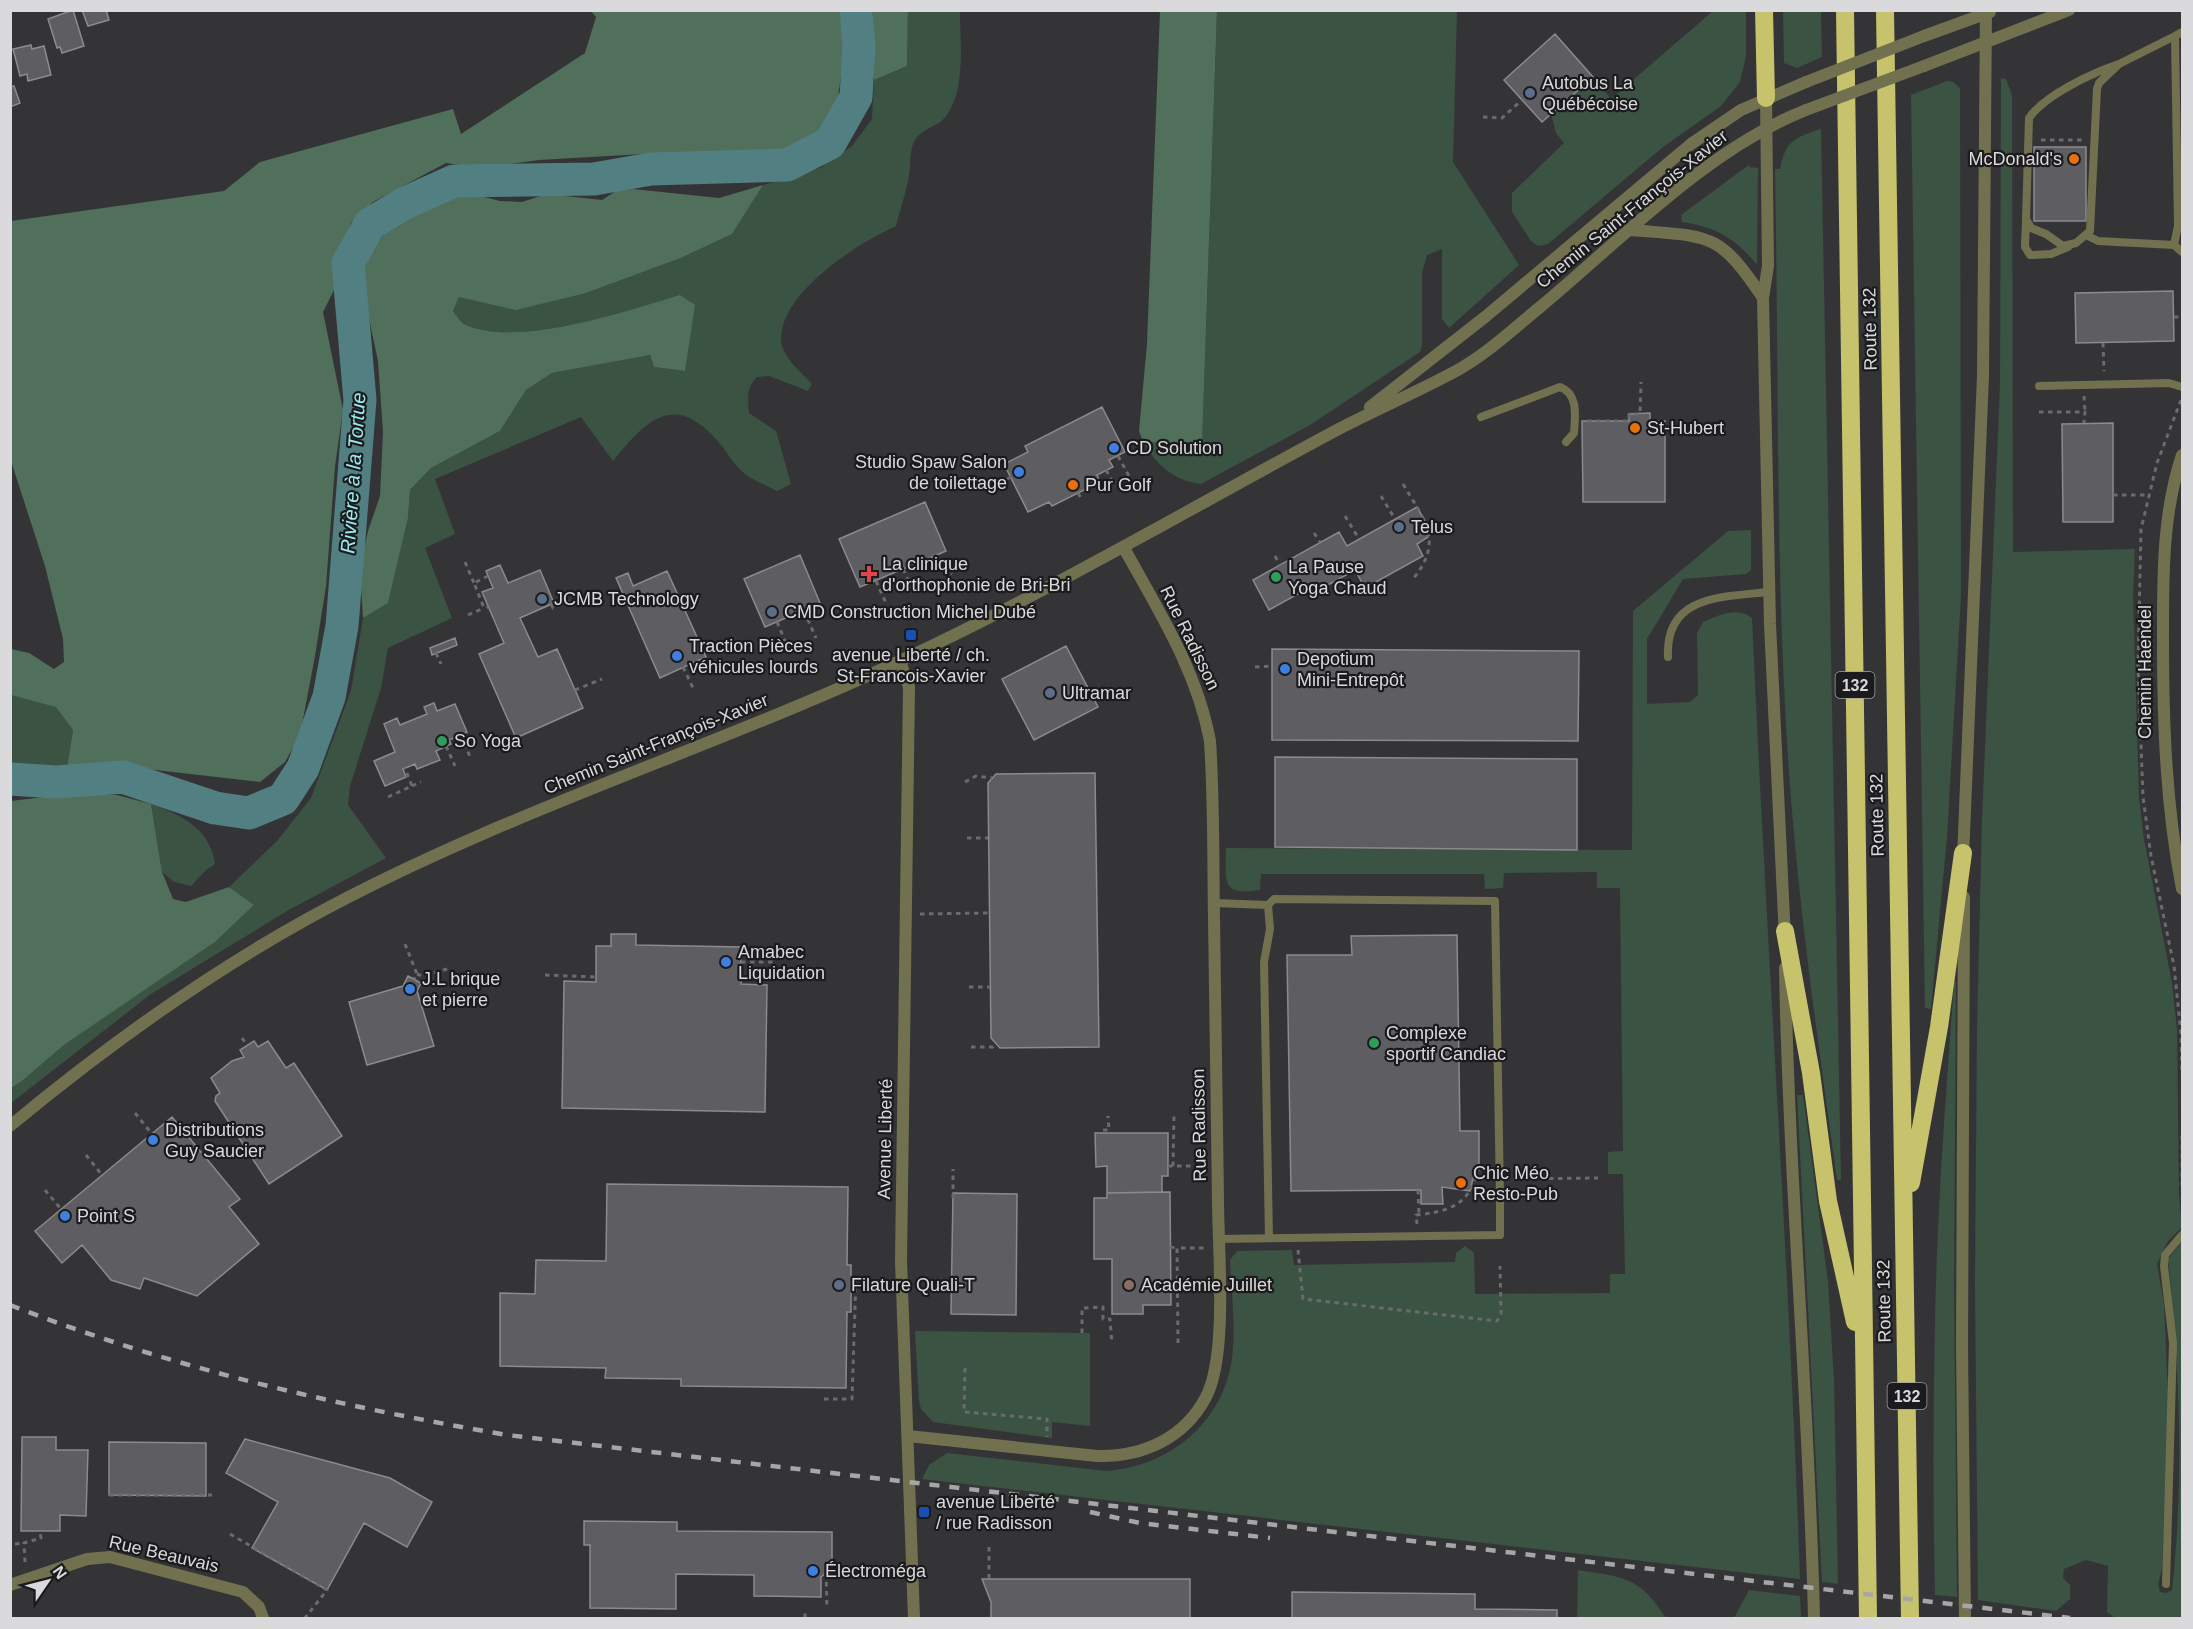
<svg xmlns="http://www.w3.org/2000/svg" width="2193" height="1629" font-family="Arial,sans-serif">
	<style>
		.green { fill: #3a5343 }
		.forest { fill: #50705b }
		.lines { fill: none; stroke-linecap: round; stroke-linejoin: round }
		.river { stroke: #527f82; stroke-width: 33 }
		.building { fill: #5e5d61; stroke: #8b8b8e; stroke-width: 1.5 }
		.path { stroke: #6b6b6e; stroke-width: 3; stroke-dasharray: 4.5 4.5; stroke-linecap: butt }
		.service { stroke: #71714f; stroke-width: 8 }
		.minor { stroke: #71714f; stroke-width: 12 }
		.tertiary { stroke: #71714f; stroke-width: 12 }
		.motorway { stroke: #c6c36c; stroke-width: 18 }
		.rail { stroke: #a6a6a8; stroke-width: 4.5; stroke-dasharray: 10 10; stroke-linecap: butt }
		.tertiary-bridge { stroke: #71714f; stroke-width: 12 }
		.service-dot { fill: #5c6f8a; stroke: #1b1b1d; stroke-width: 2 }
		.food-dot { fill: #e8710a; stroke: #1b1b1d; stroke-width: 2 }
		.shop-dot { fill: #3f7fe0; stroke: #1b1b1d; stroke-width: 2 }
		.health-dot { fill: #e0444e; stroke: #1b1b1d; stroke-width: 2 }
		.leisure-dot { fill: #2e9e5b; stroke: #1b1b1d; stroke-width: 2 }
		.transit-dot { fill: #1a4fb4; stroke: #1b1b1d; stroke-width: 2 }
		.education-dot { fill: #8d6e63; stroke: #1b1b1d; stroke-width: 2 }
		.labels { text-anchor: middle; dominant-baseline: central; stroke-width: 4.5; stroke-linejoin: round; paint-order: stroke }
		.shield { fill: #1b1b1d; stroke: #a1a1a3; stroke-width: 1.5 }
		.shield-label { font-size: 16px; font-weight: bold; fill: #dadadc }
		.poi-label { font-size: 18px; fill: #dadadc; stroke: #1b1b1d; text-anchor: start }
		.street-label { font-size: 18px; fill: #dadadc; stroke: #1b1b1d }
		.water-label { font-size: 20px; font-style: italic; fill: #9aebf1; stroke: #1b1b1d }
	</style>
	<rect width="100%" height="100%" fill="#343437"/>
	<path class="green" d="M908,11h52c0,31 6,77 -13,104 -8,12 -25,13 -32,25 -6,9 -4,25 -6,36 -3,17 -9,33 -13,50 -38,17 -115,66 -115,113 0,17 20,33 31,45l-4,7 -39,-15 -12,1c-11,10 -9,22 -8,36l27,18 15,53 -14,7c-10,-5 -20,-9 -29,-15 -14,-9 -22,-27 -33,-38 -43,-47 -71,-15 -102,23l-32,-44 -146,62 20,55 -30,14 27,70 -64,30 -7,40 -31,98 -2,19 38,53 -99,53 -136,83 -140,109v-15l11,-7 42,-36 151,-103 39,-37 -25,-18 48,-46 34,-43 40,-107 12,-73 25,-15 20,-85 2,-28 21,-22 69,-37 26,-41 26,-17 98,-18 4,12 31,4 3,-23 -8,-52c-53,15 -163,52 -214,29 -5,-2 -9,-9 -13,-14l6,-14 127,-4 95,-35 51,-24 31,-49 57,-17 32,-22 20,-27 2,-39 33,-14z
		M1217,11h240l-4,151 66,103 -70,63 -7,-9v-70l-15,6 -5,18v73l-2,6 -110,73 -109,59c-27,-3 -45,-20 -58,-42l59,2z
		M1713,11h33v45l-6,26 -19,24 -58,41 -115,97 -10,2 -7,-5 -19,-29v-19l52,-50 -8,-10 -5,-19 42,-37 18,22z
		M1783,11h38l1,46 -25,11 -13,-5z
		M2001,78l5,1 6,16 1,457 122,-3 -2,46 6,203 5,41 28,144 5,46 2,165 3,33 -14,14 -11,23 7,40 4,91 -6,174 -4,15 2,8 6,1 6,-3c12,-109 8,-222 -4,-331l14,-17v376h-67l-8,-6 1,-46 -22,-6 -22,9 -1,9 7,7v14l-14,12 -78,-11 -3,-318 2,-254 5,-208 18,-436z
		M1947,81l6,1 7,6 1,508 -14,241 -16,172 -6,-1 -14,-913z
		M1821,129l20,1051h-4c-18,-131 -37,-262 -47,-394 -15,-205 -11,-412 -15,-617h5c6,-30 15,-31 41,-40z
		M1750,164l-1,3 9,1 -1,97c-20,-26 -43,-39 -75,-43l-1,-7z
		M1751,530v40l-5,4 -63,5 -36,60v65l43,-2 8,-7 -1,-62 6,-11c15,-6 34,-16 49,-4 14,320 37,641 48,961l-878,-100 7,-14 18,-12 159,18c68,-5 123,-54 127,-123 2,-29 -2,-59 -3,-88l7,-9 55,-1 2,15 161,-3 1,-9 9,-7 9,7 1,41 135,-1v-19h15l-2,-100h-15v-22l15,-1 -3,-263h-23v-16l-93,1 -1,15 -18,1 -1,-15h-223l-1,16c-40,6 -34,-9 -34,-42l406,2 1,-239 95,-80z
		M11,695l45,11 17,24 -6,38 -28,3 -28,-3z
		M151,804c30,11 59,24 64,60l-9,6 -15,16 -17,-4 -12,-10z
		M1956,981l-2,304 3,312 -22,-2c-2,-91 -2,-182 0,-273 2,-114 11,-227 19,-340z
		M1797,1095h6l25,186 6,99 4,204 -16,-2z
		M915,1331l175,2v93l-38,-4v16l-119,-16 -12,-13 -2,-8z
		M1578,1570c46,7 62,7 88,48h-89z
		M1749,1590l51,6 1,22h-67z"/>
	<path class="forest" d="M591,11h250l3,42 -7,52 -15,27 -29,20 -150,2 -104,6 -59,8 -34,-5 -73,39 -22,21 -10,27 -6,38 -12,24 20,98 -8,56 -9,120 -11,70 -15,79 -15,27 -25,20 -131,-15 -62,1 6,-38 -17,-23 -45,-12v-46l18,4 25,16 10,-7 -1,-23 -18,-73 -34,-105v-240l213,-30 36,-29 193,-53 8,25 124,-81 11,-36z
		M873,11h35l-1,55 -33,14z
		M1160,11h57l-15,433 -59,-2 -4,-11 8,-87z
		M763,185l-31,49 -51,24 -95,35 -70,17 -57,-13 -6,14c4,5 8,12 13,14 51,23 161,-14 214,-30l15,10 -10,66 -31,-4 -4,-12 -98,18 -26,17 -26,41 -69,37 -21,22 -2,28 -20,85 -25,15 -3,-51 8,-36 12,-35 3,-64 -5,-71 -17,-80 4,-18 7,-14 17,-21 26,-18 30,-15 28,-1 27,7 22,1 25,-8 55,6 14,-9 17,-2 86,9z
		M84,792l33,3 34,9 11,68 11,27 13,3 43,-15 25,18 -39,37 -151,103 -42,36 -11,7v-287z"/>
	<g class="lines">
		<path class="river" d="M10,779l46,3 67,-5 92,31 34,5 34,-14 20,-31 26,-71 13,-71 18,-226 -12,-137 22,-39 33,-20 51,-23 140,-2 57,-10 136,-4 43,-22 26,-46 3,-51 -3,-36"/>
	</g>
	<path class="building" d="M73,10l11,36 -22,7 -2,-6 -3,1 -9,-29z
		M82,10h24l3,10 -21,6z
		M1555,34l38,43 -51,45 -38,-42z
		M31,45l1,4 12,-3 7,29 -23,6 -1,-7 -7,2 -7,-27z
		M14,86l6,17 -10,4v-20z
		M2034,147h52v74h-52z
		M2173,291l1,50 -98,2 -1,-50z
		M1102,407l23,45 -16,8 4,7 -16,8 3,7 -48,24 -3,-4 -21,10 -24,-48 24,-12 -3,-6z
		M1650,413v8h15v81h-82l-1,-81h47v-7z
		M2113,423v99h-50l-1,-98z
		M925,502l21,49 -86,36 -21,-48z
		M1417,507l10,18 -4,2 5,10 -11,7 6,12 -58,32 -10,-18 -38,21 -3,-6 -45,25 -16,-30 86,-48 8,14z
		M800,555l20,48 -55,24 -21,-48z
		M500,565l8,18 32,-13 14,33 -34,15 18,39 19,-8 26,59 -67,30 -37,-84 25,-11 -22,-51 11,-4 -7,-17z
		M667,571l39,86 -46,21 -44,-100 12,-5 5,13z
		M455,638l2,7 -25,10 -2,-7z
		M1066,646l32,61 -64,33 -32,-61z
		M1272,649l307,2 -1,90 -306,-1z
		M434,703l3,8 18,-7 12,28 -18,8 2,4 -15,7 4,9 -23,9 -2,-5 -12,5 3,8 -21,9 -11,-25 21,-9 -11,-28 13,-6 3,7 27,-11 -3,-7z
		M1275,757l302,2v91l-302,-3z
		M1095,773l4,274 -99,1 -9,-10 -3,-255 8,-9z
		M611,934h25v11l105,2v37l26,1 -2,127 -203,-4 2,-127 32,1v-36h15z
		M1457,935l3,196h19v39h-4l-5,21 -28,-4 1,17h-22v-14l-130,1 -4,-236h65l-1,-19z
		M408,976l13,7 -4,8 17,55 -67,19 -18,-63 54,-16z
		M254,1041l4,6 10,-6 18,27 8,-5 48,73 -73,48 -54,-83 1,-5 4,-3 -9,-15 21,-17 12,-4 -4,-7z
		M172,1117l68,82 -11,8 30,37 -62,52 -53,-18 -4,11 -29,-9 -29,-35 -20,18 -27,-32z
		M1095,1133h73v43h-6v16l-55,1v-27l-11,1z
		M607,1184l241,3 -1,78h4v47h-4l-1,76 -165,-2v-7l-76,-1 1,-10 -106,-2v-73l35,1 1,-34 70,1z
		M1170,1192l1,113h-28v9h-31v-55h-18v-61h13v-5z
		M953,1193l64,1 -1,121 -65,-1z
		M22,1437h34v13h32l-2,66 -26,-1v16h-39z
		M245,1439l145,39 42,24 -25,45 -43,-24 -37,67 -75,-42 26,-46 -52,-29z
		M109,1442l97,1v53l-97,-1z
		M584,1521l93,1v9l155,1v36l-11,9v20l-67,-1v-21l-78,-1v35l-86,-1v-63h-6z
		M982,1579h208v39h-199v-16z
		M1292,1592l183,2v15l82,1v8h-265z"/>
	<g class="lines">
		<path class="path" d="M1483,117l19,1 20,-18
			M2041,140h42
			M2174,317h8
			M2103,343l1,28
			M2084,396l1,16
			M2181,400l-24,63 -16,66 -3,138 5,130 8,59 23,110 7,68 1,41
			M2039,412h46l-1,11
			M1587,421h42v-7h11l1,-32
			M1118,456l11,20
			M1106,470l8,14
			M999,483l12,-6
			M1403,484c22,37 41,57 10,95
			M1078,493l4,7
			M2113,495h35
			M1381,496l14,23
			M1345,516l14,23
			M1314,533l6,9
			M1275,556l5,9
			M929,558l23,16
			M465,562l9,21
			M903,569l10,22
			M488,576l-14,7 10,25 4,-1
			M876,581l10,22
			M551,604l2,4 17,-7
			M804,611l12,27
			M468,615l16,-7
			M777,622l12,28
			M436,653l5,11
			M683,667l10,21
			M1255,667l17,-1
			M575,690l27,-11
			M461,735l10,24
			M446,746l9,20
			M965,782l11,-6 16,2
			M412,786l9,-4
			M388,797l24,-11 -7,-18
			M967,838h21
			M920,914l69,-1
			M405,944l12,30 -3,5
			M741,962h33
			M417,974l5,2 29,-8
			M545,975l51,2
			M969,987h21
			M242,1038l5,7
			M971,1047h22l3,-3
			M135,1113l17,21
			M1103,1130h6l-1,-14
			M2182,1136v53
			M86,1155l16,20
			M1168,1166h34
			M1173,1166l1,-51
			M1513,1179l85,-1
			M45,1190l16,19
			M1418,1190l1,25
			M953,1198v-29
			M1417,1224l-1,-9c28,-3 51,-8 59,-37l13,1
			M1170,1247l7,1
			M1298,1250l5,49 194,22 4,-7 -1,-48
			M1082,1333v-25l21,-1v12h7l2,25
			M1178,1343l-1,-95h27
			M965,1368l-1,44 83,7v18
			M824,1399h28l4,-122
			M109,1495h103
			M230,1534l97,56 -22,28
			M15,1544l9,-1
			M989,1547v32
			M25,1562l-1,-19 17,-5 -1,-7
			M826,1573l1,36
			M805,1618v-9"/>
		<path class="service" d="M2182,32l-7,4 3,190 -4,19 8,7
			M2119,64l-20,19 -2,6 -7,142 -14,12 -13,3 -17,-12 -15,-6 -5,-9 3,-101c16,-23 63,-45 90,-54z
			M2119,64l56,-28
			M2026,220l-1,27 5,8 21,-1 17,-7
			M2086,235l12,6 76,4
			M2039,386l130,-3 13,4
			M1481,417l79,-30c19,7 15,30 14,46l-8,9
			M1668,657c-3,-62 54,-60 101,-65
			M1214,903l54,2 6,-6 221,2 5,297v37l-282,4
			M1268,905l2,24 -6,33 5,276
			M2166,1584l7,-241 -9,-77 1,-11 17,-20"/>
		<path class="minor" d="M2182,455c-20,60 -19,123 -19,185 0,85 3,166 19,249
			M900,661l9,26 -8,574 13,357
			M908,1436l189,20c45,1 87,-17 109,-59 22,-42 12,-147 12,-198 -1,-93 -2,-187 -4,-281 -1,-59 0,-118 -4,-177 -13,-71 -52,-131 -86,-193
			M10,1585l77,-26 23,-2 133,35 16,15 4,11"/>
		<path class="tertiary" d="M1924,36l66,-24
			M1924,66l145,-56
			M1766,98l2,168 -5,32 7,326 15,315
			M1631,230c78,7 87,0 132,68
			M1370,407l115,-90 206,-173 50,-34 65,-28
			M1963,858l20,-482 3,-366
			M1964,897l-2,450 3,271
			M1785,968c4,217 24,433 29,650
			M10,1126c94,-78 192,-149 299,-208 189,-104 398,-167 593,-258 148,-69 289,-152 433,-229 40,-21 82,-39 121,-60 31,-17 57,-42 83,-63 82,-68 168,-159 267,-198"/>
		<path class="motorway" d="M1764,10l2,88
			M1845,10l23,1608
			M1885,10l25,1608
			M1785,931l26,142 17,128 27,121
			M1911,1183l28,-156 24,-174"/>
		<path class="rail" d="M10,1305c161,63 328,101 497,130l1563,183
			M1090,1512l50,11 130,15"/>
		<path class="tertiary-bridge" d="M1806,82l118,-46
			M1806,110l118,-44"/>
	</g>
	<g class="service-dot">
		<circle cx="1530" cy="93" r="6"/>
		<circle cx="1399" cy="527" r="6"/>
		<circle cx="542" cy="599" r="6"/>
		<circle cx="772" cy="612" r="6"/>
		<circle cx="1050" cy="693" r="6"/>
		<circle cx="839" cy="1285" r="6"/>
	</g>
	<g class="food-dot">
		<circle cx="2074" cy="159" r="6"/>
		<circle cx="1635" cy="428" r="6"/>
		<circle cx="1073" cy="485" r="6"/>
		<circle cx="1461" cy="1183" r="6"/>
	</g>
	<g class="shop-dot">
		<circle cx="1114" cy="448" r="6"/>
		<circle cx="1019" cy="472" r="6"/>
		<circle cx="677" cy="656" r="6"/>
		<circle cx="1285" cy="669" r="6"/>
		<circle cx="726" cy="962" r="6"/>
		<circle cx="410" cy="989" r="6"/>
		<circle cx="153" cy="1140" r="6"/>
		<circle cx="65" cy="1216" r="6"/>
		<circle cx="813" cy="1571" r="6"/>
	</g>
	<path class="health-dot" d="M866 565h6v6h6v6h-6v6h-6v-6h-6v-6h6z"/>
	<g class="leisure-dot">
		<circle cx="1276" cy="577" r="6"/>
		<circle cx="442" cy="741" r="6"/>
		<circle cx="1374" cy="1043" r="6"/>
	</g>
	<g class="transit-dot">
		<rect x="905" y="629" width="12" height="12" rx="3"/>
		<rect x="918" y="1506" width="12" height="12" rx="3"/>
	</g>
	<circle class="education-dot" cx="1129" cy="1285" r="6"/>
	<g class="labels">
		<g class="shield">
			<rect x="1835.5" y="672" width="39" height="26" rx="4.5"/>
			<rect x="1887.5" y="1383" width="39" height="26" rx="4.5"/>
		</g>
		<g class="shield-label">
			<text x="1855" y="685">132</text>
			<text x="1907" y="1396">132</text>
		</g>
		<g class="poi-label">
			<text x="1542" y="83">Autobus La<tspan x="1542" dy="21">Québécoise</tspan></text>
			<text x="2062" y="159" text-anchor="end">McDonald's</text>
			<text x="1647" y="428">St-Hubert</text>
			<text x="1126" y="448">CD Solution</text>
			<text x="1007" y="462" text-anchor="end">Studio Spaw Salon<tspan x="1007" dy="21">de toilettage</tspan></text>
			<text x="1085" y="485">Pur Golf</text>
			<text x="1411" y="527">Telus</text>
			<text x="882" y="564">La clinique<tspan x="882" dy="21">d'orthophonie de Bri-Bri</tspan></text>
			<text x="1288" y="567">La Pause<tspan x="1288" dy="21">Yoga Chaud</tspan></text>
			<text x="554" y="599">JCMB Technology</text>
			<text x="784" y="612">CMD Construction Michel Dubé</text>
			<text x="689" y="646">Traction Pièces<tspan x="689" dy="21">véhicules lourds</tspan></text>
			<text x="911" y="655" text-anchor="middle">avenue Liberté / ch.<tspan x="911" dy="21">St-Francois-Xavier</tspan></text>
			<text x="1297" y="659">Depotium<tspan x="1297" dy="21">Mini-Entrepôt</tspan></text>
			<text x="1062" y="693">Ultramar</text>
			<text x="454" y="741">So Yoga</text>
			<text x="738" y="952">Amabec<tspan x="738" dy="21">Liquidation</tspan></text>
			<text x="422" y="979">J.L brique<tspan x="422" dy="21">et pierre</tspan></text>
			<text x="1386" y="1033">Complexe<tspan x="1386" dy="21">sportif Candiac</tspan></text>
			<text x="165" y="1130">Distributions<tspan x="165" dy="21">Guy Saucier</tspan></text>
			<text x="1473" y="1173">Chic Méo<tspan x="1473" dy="21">Resto-Pub</tspan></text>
			<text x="77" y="1216">Point S</text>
			<text x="851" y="1285">Filature Quali-T</text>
			<text x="1141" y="1285">Académie Juillet</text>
			<text x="936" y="1502">avenue Liberté<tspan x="936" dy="21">/ rue Radisson</tspan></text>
			<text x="825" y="1571">Électroméga</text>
		</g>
		<g class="street-label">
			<text transform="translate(1632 209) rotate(-39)">Chemin Saint-François-Xavier</text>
			<text transform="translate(1870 329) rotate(-91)">Route 132</text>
			<text transform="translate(1190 638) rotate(64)">Rue Radisson</text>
			<text transform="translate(2145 672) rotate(-90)">Chemin Haendel</text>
			<text transform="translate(656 744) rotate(-22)">Chemin Saint-François-Xavier</text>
			<text transform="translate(1877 815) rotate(-91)">Route 132</text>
			<text transform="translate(1199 1125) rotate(-91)">Rue Radisson</text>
			<text transform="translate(885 1139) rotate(-89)">Avenue Liberté</text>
			<text transform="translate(1884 1301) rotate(-91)">Route 132</text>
			<text transform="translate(164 1554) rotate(13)">Rue Beauvais</text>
		</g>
		<g class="water-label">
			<text transform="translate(353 473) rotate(-86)">Rivière à la Tortue</text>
		</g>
	</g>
	<rect width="2193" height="1629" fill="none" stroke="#dadadc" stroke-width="24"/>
	<g transform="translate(48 1581) rotate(55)" stroke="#1b1b1d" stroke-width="4.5" paint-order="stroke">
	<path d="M0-4.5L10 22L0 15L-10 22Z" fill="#dadadc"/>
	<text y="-9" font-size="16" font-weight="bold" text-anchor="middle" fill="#dadadc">N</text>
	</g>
</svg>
